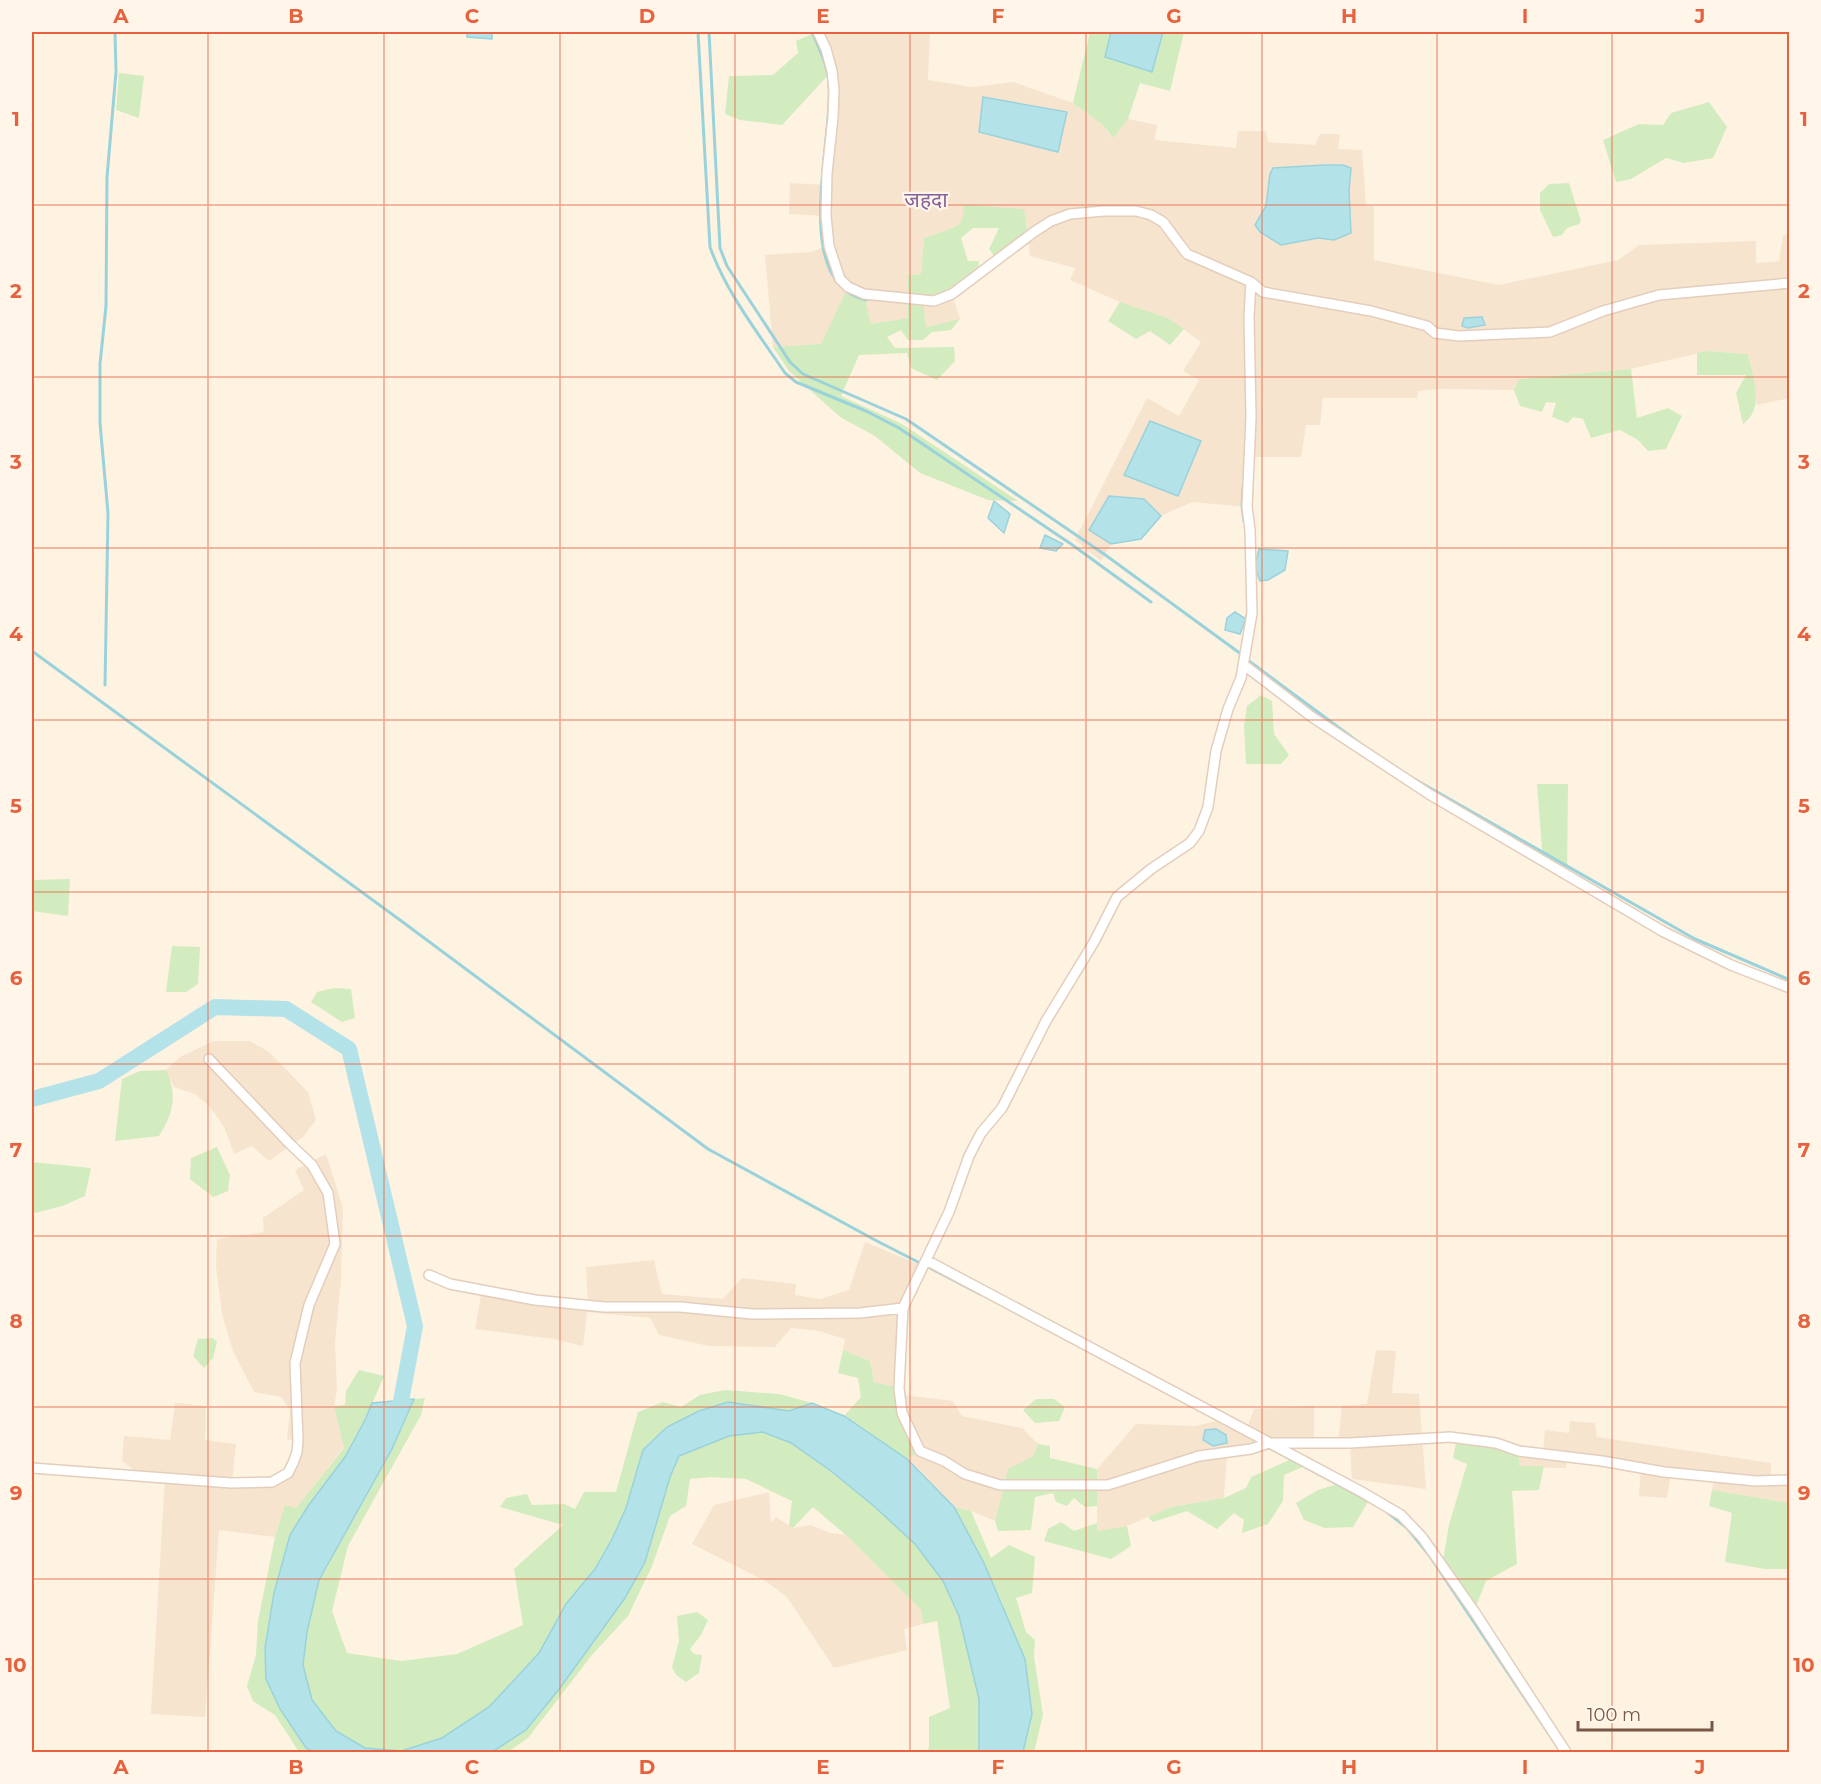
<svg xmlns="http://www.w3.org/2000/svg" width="1821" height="1784" font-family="Montserrat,'Noto Sans Devanagari',sans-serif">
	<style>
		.residential { fill: #f6e4cf }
		.green { fill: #d2ecbf }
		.water { fill: #b4e2e9; stroke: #9ad2db; stroke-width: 1.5 }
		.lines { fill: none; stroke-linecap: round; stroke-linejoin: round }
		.stream { stroke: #9ad2db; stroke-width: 3 }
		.river { stroke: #b4e2e9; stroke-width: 16 }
		.street-casing { stroke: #e3cebc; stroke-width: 12 }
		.street { stroke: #fff; stroke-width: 9 }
		.grid { fill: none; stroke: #e6613e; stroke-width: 1.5; stroke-opacity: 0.55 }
		.labels { text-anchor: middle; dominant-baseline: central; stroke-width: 4.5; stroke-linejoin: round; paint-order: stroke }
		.quarter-label { font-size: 21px; fill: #87619b; stroke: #fff6e9 }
		.neatline { fill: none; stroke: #e6613e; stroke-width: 2 }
		.grid-label { font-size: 20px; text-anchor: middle; font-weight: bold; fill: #e6613e }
	</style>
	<rect width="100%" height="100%" fill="#fef2e1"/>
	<path class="residential" d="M818,32h112l-2,48 45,7 40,-5 60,21 30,22 9,13 16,-19 29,6 -2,15 81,8 2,-17h28l2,11 47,3 5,-11h20l-2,15 24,1 4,56h8v54l125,25 119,-25 21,-15 117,-4v22l23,-2 4,-26h6v163l-32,7 -9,-51 -40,-3 -77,18 -112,10 -5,11 -76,-1 -20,2 -1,7h-94l-3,27h-14l-5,32h-52l-2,50 -55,-5 -31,14 -17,-17 -55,31 22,14 -10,17 -26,-21 72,-142 32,18 20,-36 -16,-9 18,-29 -33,-24 -48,-16 -50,-22 5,-12 -45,-12 -6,-46 -62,11 -7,6 -31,11 -3,36 -13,1v43l-37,6 -7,-30 -43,50 -48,3 -8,-92 46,-3 18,-7 -3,-29 -37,-2 1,-31 36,2 8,-95z
		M952,294l8,25 -35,8 -3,-28z
		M214,1041h36l19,11 39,40 8,28 -13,17 -34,24 -17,-15 -18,8 -10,-27 -13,-19 -16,-14 -21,-7 -8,-17 14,-13z
		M326,1154l17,54 -2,71 -6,65 2,46 -3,16 10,41 -48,61 -11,-2 -10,31 -56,-7 -14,187 -54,-3 14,-236 -24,-3 -19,-14 2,-25 46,4 5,-37 31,3 -1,34 31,4 -4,39 40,-1 16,-9 9,-32 -10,-2 3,-29 -9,-13 -27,-5 -21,-41 -11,-37 -6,-48 1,-27 47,-7 -1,-14 41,-28 -9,-20z
		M865,1242l53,22 -14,36v95l49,6 9,15 60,12 16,16 -5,12 -25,13 -13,52 -24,-10 -17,-4 -47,-48 13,-8 -46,-69 -4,-21 -27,-11 2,-11 -26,-8 -28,-3 -16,19 -66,-1 -50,-11 -9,-17 -63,-6 -4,34 -30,-7 -78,-10 6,-34 53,9 54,2 -2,-39 68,-7 8,34 61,5 19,-21 54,6 -1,11 25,4 29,-9z
		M1376,1350l20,1 -4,42 27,1 7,95 -74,-10 -2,-36h-12l4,-37 25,-2z
		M1314,1406v37h-45l-42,10 -3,45 -53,9 -44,19 -30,5v-62l39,-45 59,2 30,-7 21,12 8,-22z
		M1570,1421l25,2 2,14 174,26v17h18v23l-77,-13 2,-12 -43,-5 -4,25 -28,-2 2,-28 -73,-11 -2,11 -48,-1 1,-16 24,1 2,-22 24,3z
		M769,1492l2,31 5,-6 17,11 18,-3 19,8 16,2 75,75 2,14 -19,5 3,21 -73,18 -47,-71 -20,-15 -75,-38 22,-39z"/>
	<path class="green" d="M816,32l16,39 -50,54 -42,-5 -15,-6 4,-38 44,-1 25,-22 -2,-12z
		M1090,32h21l-5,25 46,14 11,-39h21l-14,59 -30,-8 -12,36 -15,19 -10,-13 -30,-22z
		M119,73l25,3 -5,42 -23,-8z
		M1709,102l18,25 -14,31 -29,5 -18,-5 -35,21 -15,3 -13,-42 36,-16 24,1 8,-12z
		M1569,183l12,38 -2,3 -12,4 -5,7 -9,2 -13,-27v-17l9,-9z
		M964,205l60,4 4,27 -31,24 -8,-11 10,-21h-26l-12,10 7,23h11l-2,14 -25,19 -29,6 3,27 34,-8 -9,11 -19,2 -9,8h-15l-7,-10 -14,7 8,11 59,-1 1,14 -18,19 -26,-12 -4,-15 -48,2 -18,41 61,28 116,77 -30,-1 -68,-27 -45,-37 -35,-19 -51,-46 -16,-24 48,-3 27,-57 16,7 7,30 37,-6v-43l13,-1 3,-36 31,-11 7,-6z
		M1120,302l48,16 16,11 -14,16 -20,-14 -14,8 -28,-18z
		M1708,351l40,3c4,22 18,54 -5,70l-7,-31 10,-18h-49v-22z
		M1631,369l6,49 31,-10 14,8 -16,33 -18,2 -10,-11 -18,-10 -29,8 -8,-19 -10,-2 -5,6 -16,-6 4,-14 -10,-1 -4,10 -22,-6 -6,-16 5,-11z
		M1261,695l11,6 2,33 15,21 -8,9h-35l-2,-38 3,-20z
		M1537,784h31l-1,92 -24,-14z
		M70,879l-2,37 -36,-5v-31z
		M172,946l28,1 -2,37 -12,8h-20z
		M334,988l17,1 4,29 -13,4 -31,-20 6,-10z
		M166,1070c12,25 7,44 -7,66l-44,5 7,-62 18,-8z
		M217,1147l13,28 -2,16 -15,6 -23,-18 1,-21z
		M32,1162l59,6 -6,28 -23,10 -27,7 -3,-3z
		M213,1338l4,4 -4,16 -9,10 -11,-12 5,-17z
		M843,1350l27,11 4,21 25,6 3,25 18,38 -13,8 -63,-43 17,-19 -3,-19 -20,-5z
		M359,1370l25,6 -19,44 -20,37 -37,49 -18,29 -16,58 -9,55 41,100 8,4h-15l-24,-37 -22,-14 -6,-15 9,-31 2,-34 17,-84 10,-32 11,3 48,-60 -10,-42 11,-1 1,-14z
		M725,1390l54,4 33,9 -23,8 -61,-9 -102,106 -14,31 -17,30 -29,35 -27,49 -50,54 -47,31 -41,13 -36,-3 -29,-17 -24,-31 -9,-35 4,-33 12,-52 73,-131 22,-50 11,-1 -4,17 -73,131 -16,65 15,42 54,8 56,-7 66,-29 -9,-56 49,-44 -63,-18 6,-9 21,-4 5,11 32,-1 11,5 9,-17h32l22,-80 25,-10 18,5 19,-12z
		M1036,1399h18l11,8 -6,14 -24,2 -12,-13z
		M763,1432l28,11 40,28 44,36 40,37 28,37 16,35 20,83v53h-53l3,-4v-31l21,-9 -13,-87 -14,3 -2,-14 -75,-75 -33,-28 -20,21 -4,-2 3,-25 -46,-22 -36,-2 -20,2 -4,27 -16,10 -18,50 -24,50 -36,39 -64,83 -20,14h-16l34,-22 34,-42 65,-90 20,-36 25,-85 9,-21 50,-20z
		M1457,1438l62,13v15h25l-5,24 -27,1 5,73 -31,17 -12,30 -32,-45 7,-41 18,-61 -14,-6z
		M1038,1444l12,2v12l47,11v37l-12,1 -11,-9 -7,8 -11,-4 -3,-9 -18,4 -4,33 -33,1 -3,-10 13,-52 25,-13z
		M1296,1457l14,7 -26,11 -1,26 -15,23 -26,9 2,-13 -10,-7 -17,16 -30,-18 -34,11 -5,-5 23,-10 53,-9 22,-10 5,-11z
		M1344,1482l27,15 -18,30 -28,1 -21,-8 -8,-17 22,-13z
		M1712,1490l77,13v66h-24l-40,-7 7,-49 -23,-7z
		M954,1507l17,4 20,47 18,-13 26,12 -3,36 -16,5 10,34 9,8 -1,17 9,58 -9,37h-11l9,-38 -30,-112z
		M1061,1522l13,9 23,-8v8l30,-5 4,20 -20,13 -67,-18 4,-12z
		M697,1612l11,8 -7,15 -11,14 4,5 8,1 -3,18 -13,9 -10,-7 -4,-8 7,-26 -2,-25z"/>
	<path class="water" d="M467,32h25v7l-25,-2z
		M1111,32h52l-11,40 -47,-15z
		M983,97l84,15 -9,40 -79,-20z
		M1324,165h19l8,3 -2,23 2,42 -17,7 -16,-2 -37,7 -21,-13 -5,-7 11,-19 4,-32 3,-6z
		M1482,317l3,8 -17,3 -6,-2 2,-8z
		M1150,421l51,20 -23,55 -54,-21z
		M1109,496l35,3 17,17 -20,23 -30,5 -22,-14z
		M994,501l16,13 -6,19 -16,-15z
		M1045,535l18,9 -7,7 -16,-3z
		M1259,549l29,2 -3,19 -17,10 -8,1 -5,-14z
		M1235,612l11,7 -6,15 -15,-4 2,-12z
		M414,1399l-22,50 -73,131 -12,52 -4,33 9,35 24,31 29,17 36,3 41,-13 47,-31 50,-54 27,-49 29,-35 17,-30 14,-31 17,-58 24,-23 32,-16 29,-9 61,9 23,-8 32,13 63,43 47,48 30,56 41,96 7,55 -9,38h-44v-53l-20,-83 -16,-35 -28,-37 -40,-37 -44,-36 -40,-28 -28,-11 -34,4 -50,20 -9,21 -25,85 -20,36 -65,90 -34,42 -34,22h-178l-8,-4 -26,-39 -14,-30 -1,-31 9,-55 16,-58 18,-29 37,-49 20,-37 7,-17z
		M1216,1429l10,6 1,8 -14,3 -10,-6 2,-10z"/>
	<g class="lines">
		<path class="stream" d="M698,32l12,215c16,45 48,86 75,126l11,9 70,29 33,17 172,116 80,58
			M709,32l11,216 7,18 63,96 13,12 103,45 198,135 137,100
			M812,32c6,13 13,28 16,43 10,55 -42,206 38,225
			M1243,488l-1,18 2,15
			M1246,619l2,-8
			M32,651l368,269 308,229 167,91 45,23
			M1249,661l116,86
			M105,685l3,-172 -8,-90v-59l6,-58 1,-129 9,-105 -1,-40
			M1416,780l279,159 95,41
			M930,1268l50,26
			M1266,1446l110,59
			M1387,1512l20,16 22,27 132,197"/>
		<path class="river" d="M32,1099l67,-18 116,-74 71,2 63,40 66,277 -16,86 -5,7"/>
		<defs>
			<path id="street" d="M818,32l8,17 6,22 2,19 -1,27 -6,56 -1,43 3,30 11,33 8,8 16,7 70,7 18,-7 82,-62 17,-11 19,-7 34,-3h32l15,4 12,7 24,32 64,28 12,10 108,19 56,15 8,7 24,3 91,-4 53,-21 56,-16 131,-12
				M1251,282l-2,35 2,100 -4,90 3,23 2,83 -11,65 -13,31 -12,42 -8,56 -9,24 -9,12 -39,26 -34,28 -23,45 -48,79 -44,87 -21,25 -12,23 -20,56 -46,96 -4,80 3,25 18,38 24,10 21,13 35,11h108l91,-29 52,-7 18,-6h81l100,-6 46,6 23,8 83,10 62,11 92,9 34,-1
				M1244,665l68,52 117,77 235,138 67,33 59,23
				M926,1260l434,231 41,24 21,22 52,74 92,141
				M429,1275l21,9 85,16 69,7h76l72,7 108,-1 43,-5
				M32,1468l199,15 41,-1 16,-9 5,-10 4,-11 1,-11 -3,-78 14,-58 26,-61 -7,-51 -16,-28 -23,-22 -80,-84"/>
		</defs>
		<use href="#street" class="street-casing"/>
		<use href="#street" class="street"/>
	</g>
	<path class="grid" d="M208,32v1720M384,32v1720M560,32v1720M735,32v1720M910,32v1720M1086,32v1720M1262,32v1720M1437,32v1720M1612,32v1720M32,205h1758M32,377h1758M32,548h1758M32,720h1758M32,892h1758M32,1064h1758M32,1236h1758M32,1407h1758M32,1579h1758"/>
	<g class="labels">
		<g class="quarter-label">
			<text x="926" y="199">जहदा</text>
		</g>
	</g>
	<rect width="1821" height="1784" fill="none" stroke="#fff6e9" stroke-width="66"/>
	<path d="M1578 1721v9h134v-9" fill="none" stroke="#775746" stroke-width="3"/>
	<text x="1587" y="1721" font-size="18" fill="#775746" stroke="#fff6e9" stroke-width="4.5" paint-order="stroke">100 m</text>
	<rect x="33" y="33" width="1755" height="1718" class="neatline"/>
	<g class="grid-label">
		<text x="121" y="23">A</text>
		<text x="296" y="23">B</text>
		<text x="472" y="23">C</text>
		<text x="647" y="23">D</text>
		<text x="823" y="23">E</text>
		<text x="998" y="23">F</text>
		<text x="1174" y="23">G</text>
		<text x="1349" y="23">H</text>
		<text x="1525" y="23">I</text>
		<text x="1700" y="23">J</text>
		<text x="16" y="126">1</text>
		<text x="1804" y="126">1</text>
		<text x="16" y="298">2</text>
		<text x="1804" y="298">2</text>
		<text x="16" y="469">3</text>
		<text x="1804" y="469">3</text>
		<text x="16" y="641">4</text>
		<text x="1804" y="641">4</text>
		<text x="16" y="813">5</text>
		<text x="1804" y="813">5</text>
		<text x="16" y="985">6</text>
		<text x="1804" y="985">6</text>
		<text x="16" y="1157">7</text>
		<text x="1804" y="1157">7</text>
		<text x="16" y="1328">8</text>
		<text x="1804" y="1328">8</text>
		<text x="16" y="1500">9</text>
		<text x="1804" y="1500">9</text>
		<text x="16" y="1672">10</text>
		<text x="1804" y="1672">10</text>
		<text x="121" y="1774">A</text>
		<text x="296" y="1774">B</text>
		<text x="472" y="1774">C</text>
		<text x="647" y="1774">D</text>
		<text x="823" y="1774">E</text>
		<text x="998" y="1774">F</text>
		<text x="1174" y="1774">G</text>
		<text x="1349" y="1774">H</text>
		<text x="1525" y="1774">I</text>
		<text x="1700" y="1774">J</text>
	</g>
</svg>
